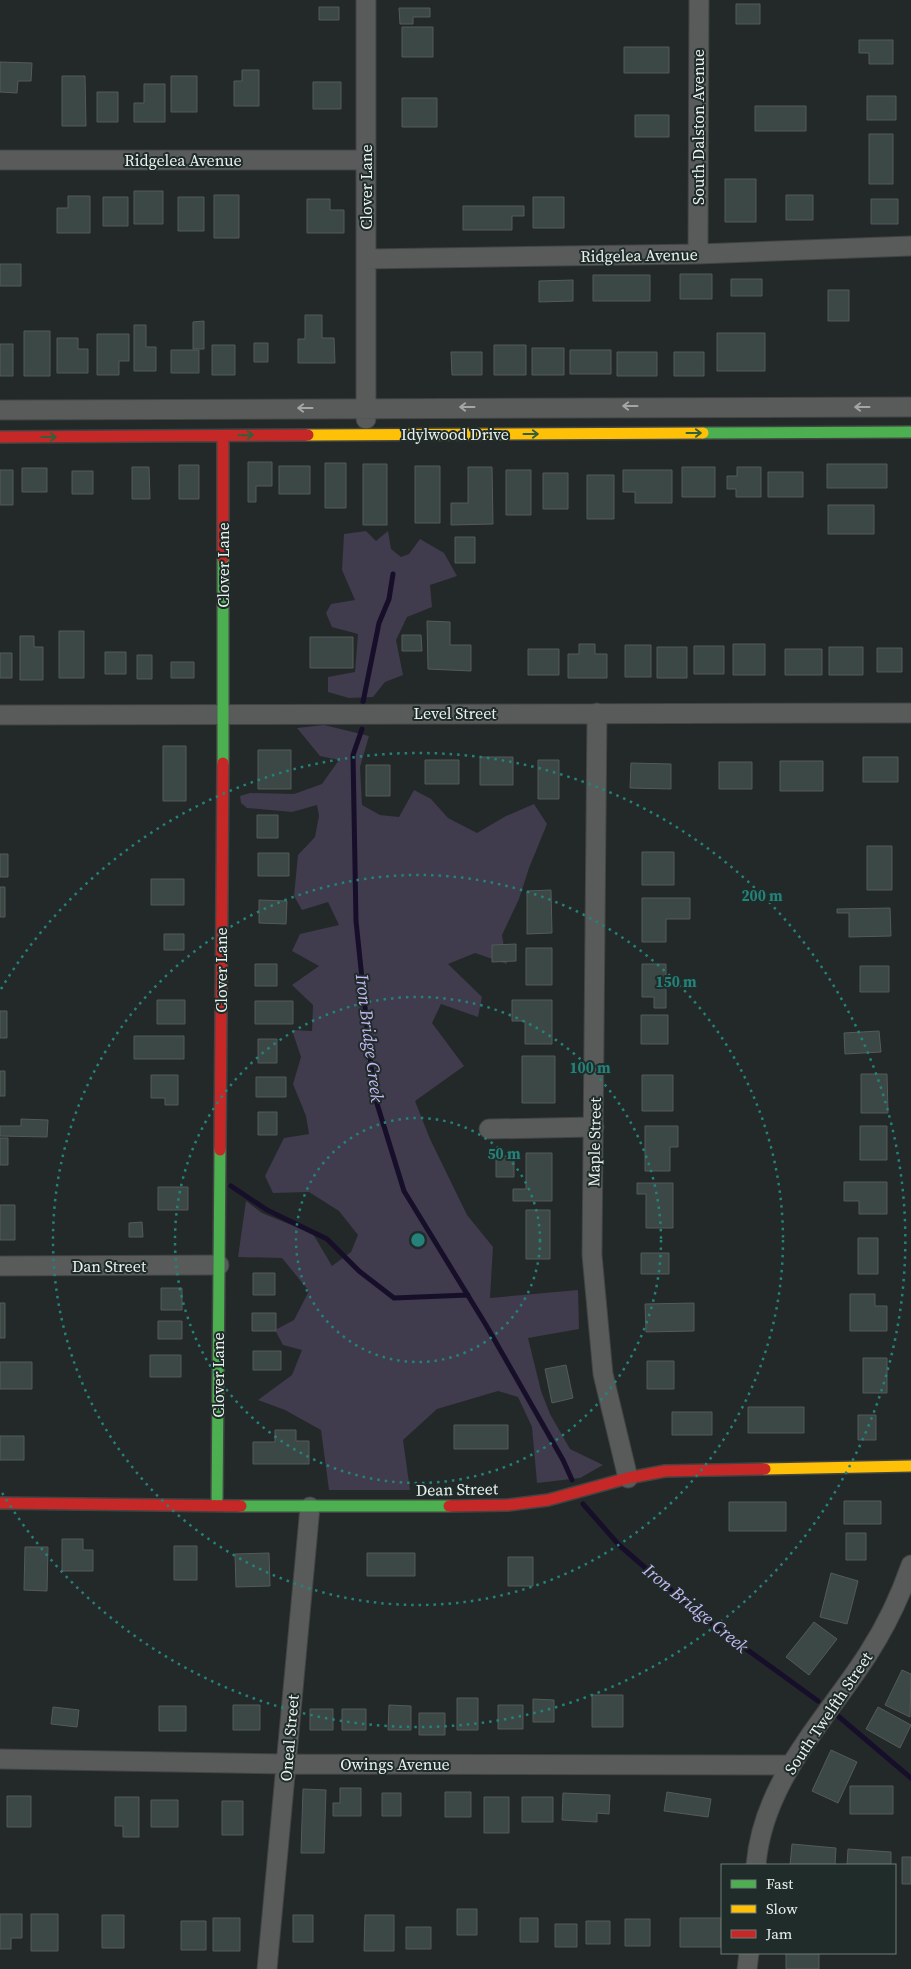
<svg xmlns="http://www.w3.org/2000/svg" width="911" height="1969" font-family="'Source Serif 4',serif">
	<style>
		.green { fill: #403b4d }
		.lines { fill: none; stroke-linecap: round; stroke-linejoin: round }
		.stream { stroke: #170f2a; stroke-width: 5 }
		.building { fill: #3c4845; stroke: #555a59 }
		.street-casing { stroke: #404443; stroke-width: 21 }
		.fast-casing { stroke: #404443; stroke-width: 14 }
		.slow-casing { stroke: #404443; stroke-width: 14 }
		.jam-casing { stroke: #404443; stroke-width: 14 }
		.street { stroke: #595b5b; stroke-width: 19 }
		.fast { stroke: #4caf50; stroke-width: 11 }
		.slow { stroke: #ffc107; stroke-width: 11 }
		.jam { stroke: #c62828; stroke-width: 11 }
		.oneway { stroke: #a2a6a5 }
		.oneway2 { stroke: #326039 }
		.ring { fill: none; stroke: #25827b; stroke-width: 2.5; stroke-dasharray: 2.5 5 }
		.labels { text-anchor: middle; dominant-baseline: central; stroke-width: 4; stroke-linejoin: round; paint-order: stroke }
		.street-label { font-size: 16px; fill: #eaf2ef; stroke: #202c29 }
		.water-label { font-size: 18px; font-style: italic; fill: #c7b7f5; stroke: #202c29 }
		.centre { fill: #25827b; stroke: #202c29; stroke-width: 2.5 }
		.ring-label { font-size: 15px; text-anchor: middle; font-weight: bold; fill: #25827b; stroke: #202c29; stroke-width: 4; stroke-linejoin: round; paint-order: stroke }
	</style>
	<rect width="100%" height="100%" fill="#232928"/>
	<path class="green" d="M366,531l10,10 12,-10 3,18 10,8 8,-3 11,-15 24,14 13,23 -27,9 2,22 -25,10 -11,23 7,35 -18,7 -12,15 -24,1 -21,-6v-15l27,-5 3,-38 -26,-7 -6,-14 5,-9 24,-4 -13,-30 2,-36z
		M324,725l45,11 -9,31 2,38 18,10 19,2 15,-27 17,9 17,19 29,15 29,-17 28,-12 13,20 -18,44 -10,31 -17,36 5,29 -32,-11 -27,11 34,33 -4,20 -37,-13 -9,19 32,43 -49,35 15,38 37,76 26,32 -3,51 88,-8 1,39 -51,9 13,53 9,23 20,35 33,16 -23,13 -43,5 -5,-56 -14,-30 -20,-6 -61,18 -34,31 7,50h-81l-8,-60 -36,-20 -27,-10 34,-25 10,-25 -19,-5 -8,-15 19,-10 15,-29 -27,-33 -44,-1 8,-56 16,12 51,21 19,32 19,-14 7,-17 -19,-24 -30,-19 -36,1 -8,-17 19,-38 25,-4 -3,-18 -13,-32 8,-27 -9,-27 20,1 1,-26 -21,-20 27,-19 -27,-15 8,-17 39,-9 -11,-23 -26,8 -8,-14 4,-41 17,-18 4,-21 -2,-11 -25,7 -45,-4 -6,-5 -1,-7 10,-3 44,1 28,-10 17,-24 -19,-4 -23,-28z"/>
	<g class="lines">
		<path class="stream" d="M363,702l16,-79 10,-24 4,-25
			M362,729l-9,26 3,166 18,173 30,97 82,134 77,135 9,20
			M231,1186l36,24 60,29 32,32 35,27 74,-3
			M583,1504l36,41 83,72 116,84
			M838,1716l73,62"/>
	</g>
	<path class="building" d="M736,4h24v20h-24z
		M319,7h20v13h-20z
		M399,8h31v9h-17v7h-13z
		M402,27h31v30h-31z
		M859,40h34v24h-24v-11h-10z
		M624,47h45v26h-45z
		M0,62l32,1 -1,18h-13l-1,12 -17,-1z
		M242,70h17v36h-25v-25h8z
		M62,76h23l1,50h-24z
		M171,76h26v36h-26z
		M313,82h28v27h-28z
		M144,84h21v38h-31v-19h10z
		M97,92h21v30h-21z
		M867,96h29v24h-29z
		M402,98h35v29h-35z
		M755,106h51v25h-51z
		M635,115h34v22h-34z
		M869,134h24v50h-24z
		M725,179h31v43h-31z
		M134,191h29v33h-29z
		M214,195h25v43h-25z
		M786,195h27v25h-27z
		M68,196h22v37h-33v-25h11z
		M103,197h25v29h-25z
		M178,197h26v34h-26z
		M533,197h31v31h-31z
		M307,199h23v11h14v23h-37z
		M871,199h27v25h-27z
		M463,206h61v10h-12v14h-49z
		M0,264h21v22h-21z
		M680,274h32v25h-32z
		M593,275h57v26h-57z
		M731,279h31v17h-31z
		M573,280v21l-34,1v-21z
		M828,290h21v31h-21z
		M305,315h17v23h12l1,25h-37v-24h7z
		M204,321v28h-11v-27z
		M134,325h12v22h10v24h-22z
		M24,331h26v45h-26z
		M717,333h48v38h-48z
		M97,334h32v27h-10v14h-22z
		M57,338h21v11h10v24h-31z
		M254,343h14v19h-14z
		M0,344h13v32h-13z
		M212,345h23v30h-23z
		M494,345h32v30h-32z
		M532,348h32v27h-32z
		M171,350h28v23h-28z
		M570,350h41v24h-41z
		M451,352h31v23h-30z
		M617,352h40v24h-40z
		M674,352h30v24h-30z
		M248,462h24v24h-16v16h-8z
		M325,463h21v45h-21z
		M363,464h24v61h-24z
		M827,464h60v24h-60z
		M179,465h20v34h-20z
		M279,466h31v28h-31z
		M415,466h25v57h-25z
		M132,467h17l1,32h-18z
		M468,467h24l1,57 -42,1v-22h17z
		M682,467h33v30h-33z
		M737,467h24v30h-25v-8h-9v-13h10z
		M22,468h25v24h-25z
		M0,470h13v35h-13z
		M506,470h25v45h-25z
		M623,470h49v33h-37v-11h-12z
		M72,471h21v23h-21z
		M768,472h35v25h-35z
		M543,473h25v36h-25z
		M587,475h27v44h-27z
		M828,505h46v29h-46z
		M455,537h20v26h-20z
		M427,621l23,1v23h21v26l-43,-2z
		M59,631h25v47h-25z
		M402,635h19l1,16h-20z
		M20,636h14v11h9v33h-23z
		M310,637h43v31h-43z
		M579,644h16v10h12v24h-39v-24h11z
		M733,644h32v31h-32z
		M625,645h26v32h-26z
		M694,646h30v28h-30z
		M657,647h30v31h-30z
		M829,647h34v28h-34z
		M877,648h25v24h-25z
		M528,649h31v26h-31z
		M785,649h37v26h-37z
		M105,652h21v22h-21z
		M0,653h12v25h-12z
		M137,655h15v24h-15z
		M171,662h23v16h-23z
		M163,746h23v55h-23z
		M258,750h33v39h-33z
		M480,757h33v28h-33z
		M863,757h35v25h-35z
		M425,760h34v24h-34z
		M538,760h21v39h-21z
		M780,761h43v30h-43z
		M719,762h33v27h-33z
		M631,763l40,1v25l-41,-1z
		M366,765h24v31h-24z
		M257,815h21v23h-21z
		M867,846h25v44h-25z
		M642,852h32v33h-32z
		M258,853h31v23h-31z
		M0,854h8v23h-8z
		M151,879h33v26h-33z
		M0,887h5v30h-5z
		M551,890l1,43 -25,1v-43z
		M642,898h48v21h-24v23h-24z
		M259,900l28,1 -1,23 -27,-1z
		M890,908l1,28 -42,1v-24h-12v-4z
		M164,934h20v16h-20z
		M516,944v17l-24,1v-17z
		M526,948h26v37h-26z
		M255,964h22v22h-22z
		M642,964h24v44h-12v-11h-12z
		M860,966h29v26h-29z
		M157,1000h28v24h-28z
		M512,1000h40v44h-27v-23h-13z
		M255,1001h38v23h-38z
		M0,1011h7v27h-7z
		M641,1015h27v29h-27z
		M879,1031l2,21 -36,2 -1,-21z
		M134,1036h50v23h-50z
		M258,1039h19v24h-19z
		M522,1056h33v47h-33z
		M0,1071h5v25h-5z
		M861,1074h26l1,39h-27z
		M151,1075h27v30h-13v-7h-14z
		M642,1075h31v36h-31z
		M256,1077h30v20h-30z
		M258,1112h19v23h-19z
		M21,1119l27,1 -1,17 -47,-1v-10h21z
		M645,1126h33v21h-8v24h-25z
		M860,1126h27v34h-27z
		M0,1138h8v27h-8z
		M526,1153h26v48h-39v-12h13z
		M496,1156h18v21h-18z
		M844,1182h43v32h-28v-13h-15z
		M637,1183h36v45h-27v-34h-9z
		M158,1187h30v23h-30z
		M0,1205h15v35h-15z
		M526,1210h24v49h-24z
		M142,1222l1,15h-14v-14z
		M858,1238h20v36h-20z
		M641,1253h28v21h-28z
		M253,1273h22v22h-22z
		M161,1288h21v22h-21z
		M850,1294h25v12h12v25h-37z
		M0,1303h5v35h-5z
		M694,1303v28l-48,1 -1,-28z
		M252,1313h24v18h-24z
		M158,1321h24v18h-24z
		M253,1351h28v19h-28z
		M150,1355h31v22h-31z
		M863,1358h24v35h-24z
		M647,1361h27v28h-27z
		M0,1362h32v27h-32z
		M566,1365l7,33 -21,5 -7,-34z
		M748,1407h56v26h-56z
		M672,1412h40v23h-40z
		M858,1415h18v25h-18z
		M454,1425h54v24h-54z
		M275,1430h21v11h13v23h-56v-22h22z
		M0,1436h24v24h-24z
		M844,1501h37v23h-37z
		M729,1502h57v29h-57z
		M846,1533h20v27h-20z
		M62,1539h21v11h10v21h-31z
		M174,1546h23v34h-23z
		M25,1547h23l-1,44 -23,-1z
		M269,1553l1,33 -34,1 -1,-33z
		M367,1553h48v23h-48z
		M508,1557h25v29h-25z
		M831,1573l27,8 -11,43 -27,-7z
		M814,1622l23,17 -28,36 -23,-18z
		M902,1670l9,4 -1,43 -25,-12z
		M592,1695h31v32h-31z
		M457,1698h21v32h-21z
		M533,1699l21,1v22h-21z
		M233,1705h27v25h-27z
		M389,1705l22,1v24h-23z
		M498,1705h25v24h-25z
		M159,1706h27v25h-27z
		M53,1707l26,3 -2,17 -26,-3z
		M878,1707l33,18 -11,23 -34,-19z
		M310,1709h23v21h-23z
		M342,1709h24v21h-24z
		M419,1713h26v22h-26z
		M831,1750l26,12 -19,41 -26,-12z
		M850,1786h43v28h-43z
		M340,1788h21v28h-28v-13h7z
		M303,1789l23,1 -2,63h-23z
		M445,1792h26v25h-26z
		M667,1792l44,7 -3,18 -44,-6z
		M382,1793h19v23h-19z
		M563,1793l47,2 -1,19 -12,-1v9l-35,-2z
		M7,1796h24v31h-24z
		M115,1797h24v40h-16v-11h-8z
		M484,1797h25v36h-25z
		M522,1797h31v25h-31z
		M151,1800h27v27h-27z
		M222,1801h21v34h-21z
		M792,1844l44,4 -1,17h-45z
		M848,1849l43,3v13h-44z
		M902,1857h9v27h-9z
		M457,1909h20v26h-20z
		M0,1914h22v24h-11v11h-11z
		M31,1914h27v37h-27z
		M102,1915h22v33h-22z
		M293,1915h20v27h-20z
		M365,1915h29v36h-30z
		M213,1918h27v33h-27z
		M520,1918h18v24h-18z
		M680,1918h41v29h-41z
		M625,1919h25v27h-25z
		M181,1921h25v29h-25z
		M586,1921h24v23h-24z
		M555,1924h22v23h-22z
		M406,1927h25v22h-25z
		M786,1953h33v16h-33z"/>
	<g class="lines">
		<defs>
			<path id="street" d="M366,0v419
				M0,160h366
				M698,254l1,-254
				M366,259l332,-5 213,-8
				M0,410l911,-3
				M597,713l-5,542 11,119 25,104
				M0,715l911,-2
				M489,1129l105,-2
				M0,1266l219,-1
				M0,1759l287,5 502,1
				M756,1865c7,-84 69,-144 112,-211 18,-28 32,-57 43,-89
				M267,1969l43,-462
				M747,1969l2,-16"/>
			<path id="fast" d="M703,433l208,-1
				M223,763v-205
				M217,1505l3,-355
				M241,1506h208"/>
			<path id="slow" d="M308,435l395,-2
				M765,1469l146,-3"/>
			<path id="jam" d="M223,436v122
				M0,437l308,-2
				M220,1150l3,-387
				M0,1503l241,3
				M449,1506l59,-1 40,-5 80,-22 37,-7 100,-2"/>
		</defs>
		<use href="#street" class="street-casing"/>
		<use href="#fast" class="fast-casing"/>
		<use href="#slow" class="slow-casing"/>
		<use href="#jam" class="jam-casing"/>
		<use href="#street" class="street"/>
		<use href="#fast" class="fast"/>
		<use href="#slow" class="slow"/>
		<use href="#jam" class="jam"/>
	</g>
	<defs><path id="oneway-shaft" d="M-6 0H5M1.5-3L5.5 0L1.5 3" fill="none" stroke-width="1.6" stroke-linecap="round" stroke-linejoin="round" transform="scale(1.25)"/></defs>
	<g class="oneway">
		<use href="#oneway-shaft" transform="translate(630 406) rotate(-180)"/>
		<use href="#oneway-shaft" transform="translate(467 407) rotate(180)"/>
		<use href="#oneway-shaft" transform="translate(862 407) rotate(-180)"/>
		<use href="#oneway-shaft" transform="translate(305 408) rotate(180)"/>
	</g>
	<g class="oneway2">
		<use href="#oneway-shaft" transform="translate(694 433)"/>
		<use href="#oneway-shaft" transform="translate(531 434)"/>
		<use href="#oneway-shaft" transform="translate(246 435) rotate(-1)"/>
		<use href="#oneway-shaft" transform="translate(49 437)"/>
	</g>
	<g class="ring">
		<circle cx="418" cy="1240" r="122"/>
		<circle cx="418" cy="1240" r="243"/>
		<circle cx="418" cy="1240" r="365"/>
		<path d="M1 989A487 487 0 1 1 1 1491"/>
	</g>
	<g class="labels">
		<g class="street-label">
			<text transform="translate(698 127) rotate(-90)">South Dalston Avenue</text>
			<text x="183" y="160">Ridgelea Avenue</text>
			<text transform="translate(366 187) rotate(-90)">Clover Lane</text>
			<text transform="translate(639 255) rotate(-1)">Ridgelea Avenue</text>
			<text x="455" y="434">Idylwood Drive</text>
			<text transform="translate(223 565) rotate(-90)">Clover Lane</text>
			<text x="455" y="713">Level Street</text>
			<text transform="translate(221 970) rotate(-90)">Clover Lane</text>
			<text transform="translate(594 1142) rotate(-89)">Maple Street</text>
			<text x="109" y="1266">Dan Street</text>
			<text transform="translate(218 1375) rotate(-90)">Clover Lane</text>
			<text transform="translate(457 1489) rotate(-1)">Dean Street</text>
			<text transform="translate(828 1713) rotate(-56)">South Twelfth Street</text>
			<text transform="translate(289 1738) rotate(-85)">Oneal Street</text>
			<text x="395" y="1764">Owings Avenue</text>
		</g>
		<g class="water-label">
			<text transform="translate(370 1038) rotate(83)">Iron Bridge Creek</text>
			<text transform="translate(696 1608) rotate(39)">Iron Bridge Creek</text>
		</g>
	</g>
	<circle cx="418" cy="1240" r="8" class="centre"/>
	<g class="ring-label">
		<text x="762" y="901">200 m</text>
		<text x="676" y="987">150 m</text>
		<text x="590" y="1073">100 m</text>
		<text x="504" y="1159">50 m</text>
	</g>
	<rect x="721" y="1864" width="175" height="90" fill="#202c29" stroke="#717b78"/>
	<rect x="731" y="1880" width="25" height="8" fill="#4caf50" stroke="#717b78"/>
	<text x="766" y="1889" font-size="15" fill="#eaf2ef">Fast</text>
	<rect x="731" y="1905" width="25" height="8" fill="#ffc107" stroke="#717b78"/>
	<text x="766" y="1914" font-size="15" fill="#eaf2ef">Slow</text>
	<rect x="731" y="1930" width="25" height="8" fill="#c62828" stroke="#717b78"/>
	<text x="766" y="1939" font-size="15" fill="#eaf2ef">Jam</text>
</svg>
